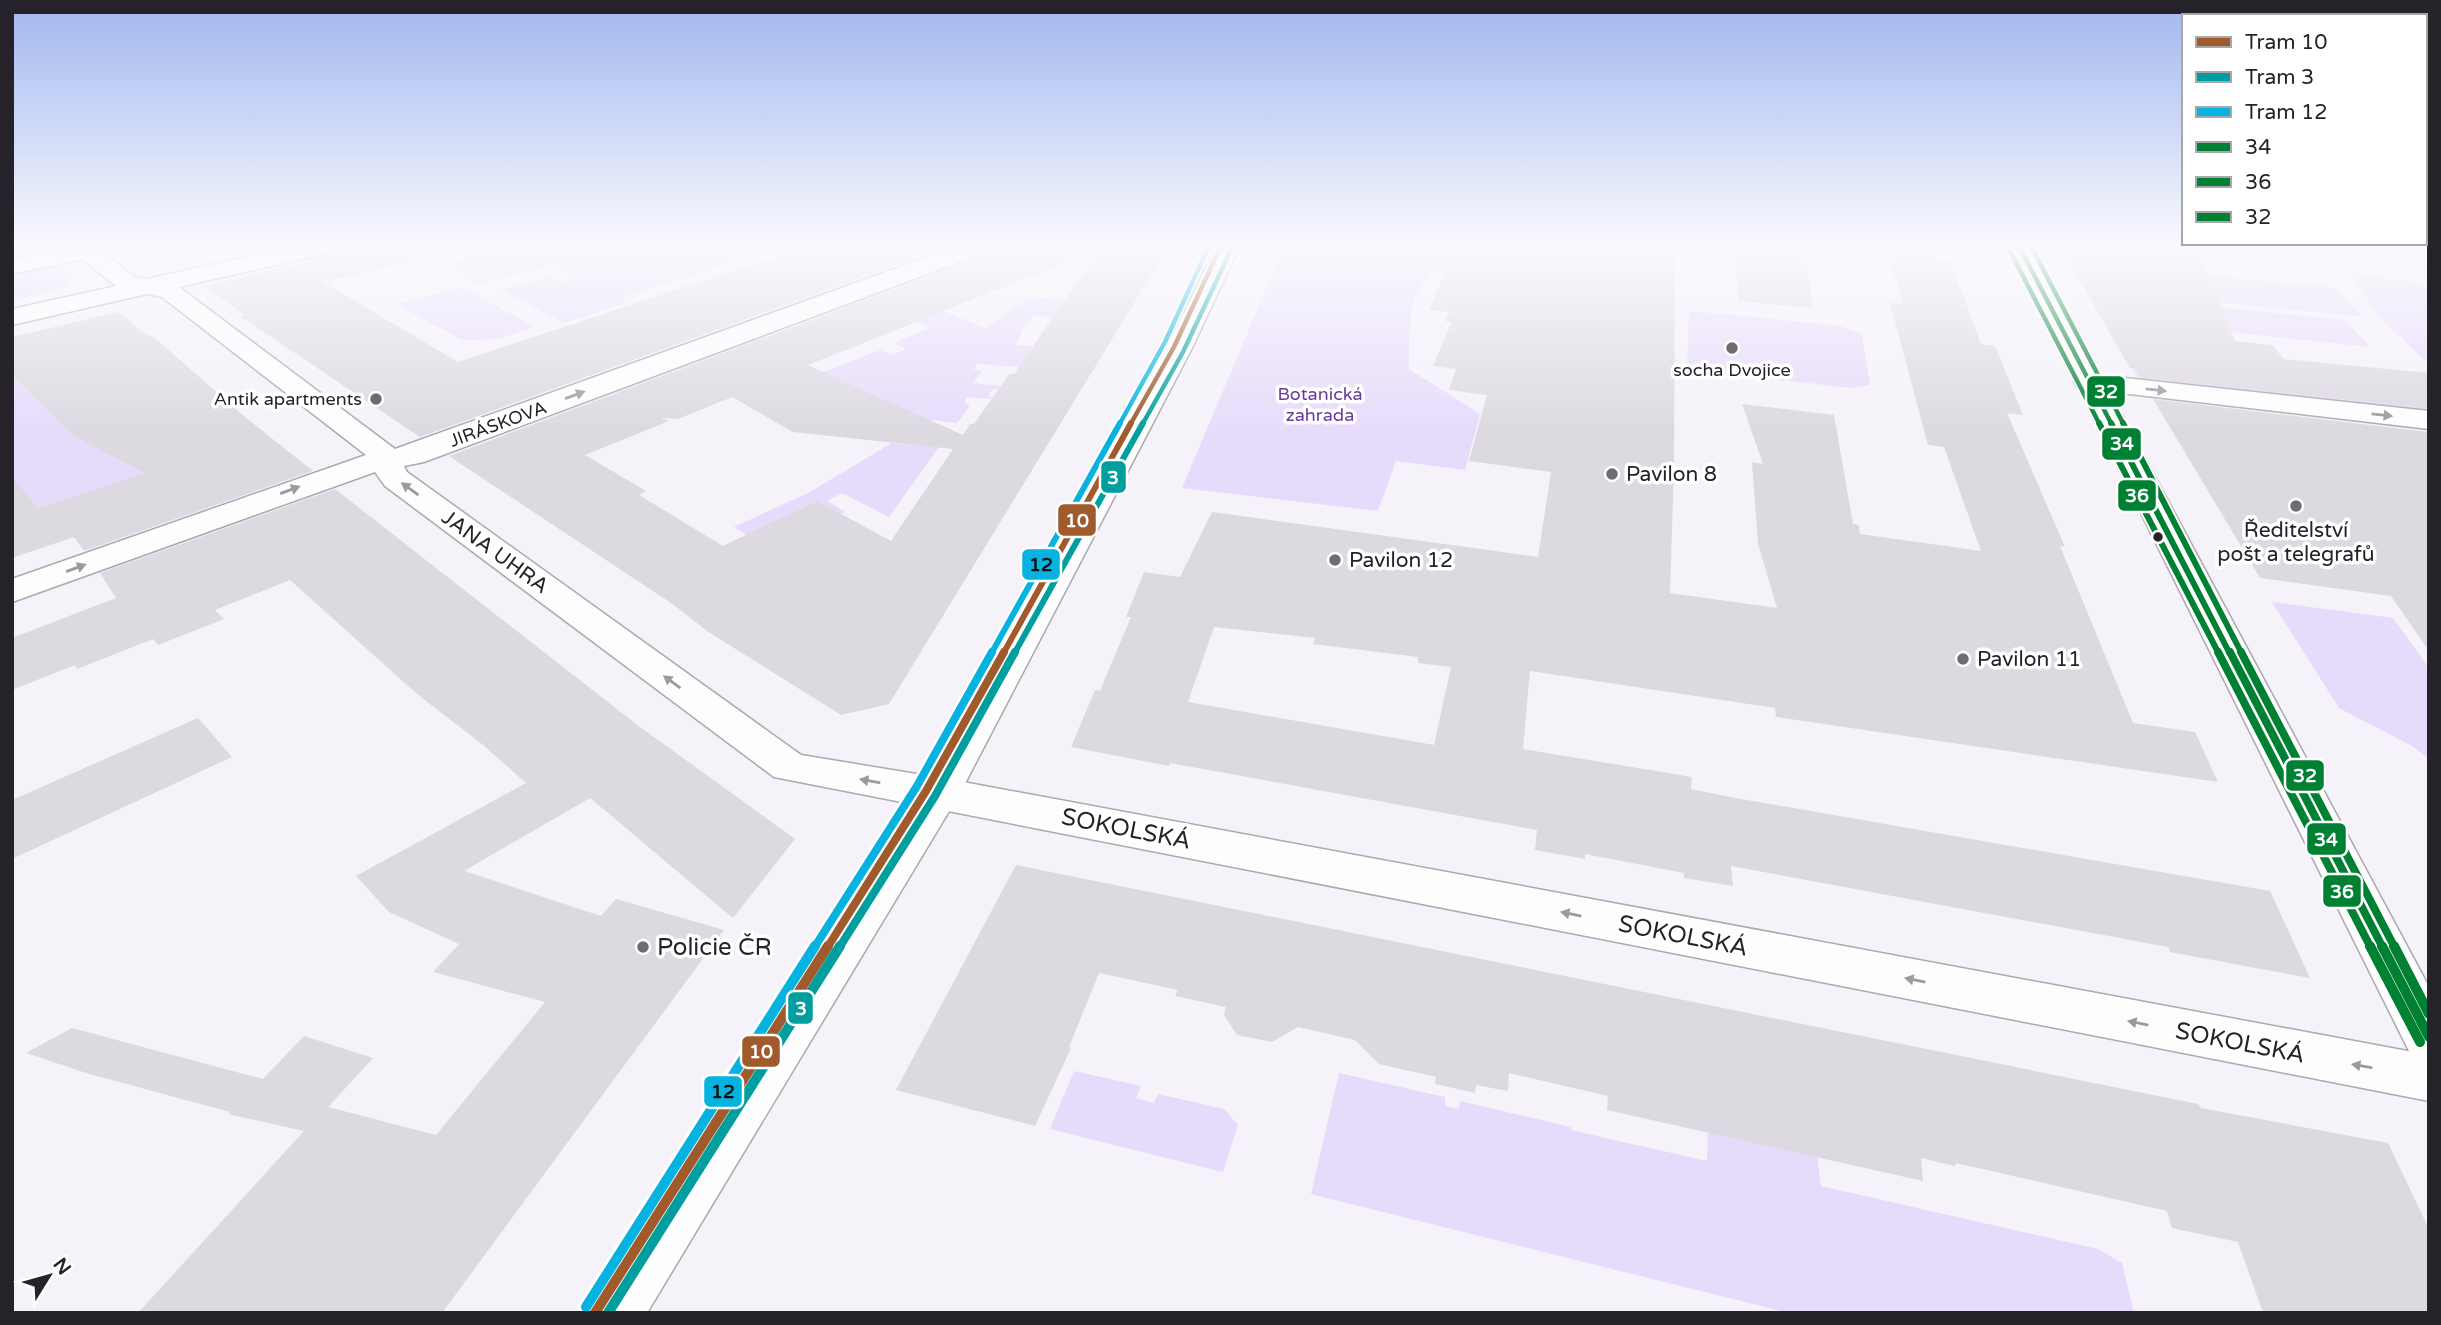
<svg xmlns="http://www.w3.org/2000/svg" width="2441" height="1325" font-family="'Varela Round',sans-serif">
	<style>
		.green { fill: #e7dbfb }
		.building { fill: #dcd9e0; fill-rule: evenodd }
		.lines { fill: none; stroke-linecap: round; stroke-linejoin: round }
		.minor-casing { stroke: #aba8af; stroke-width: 3 }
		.tertiary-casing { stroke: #aba8af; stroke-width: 3 }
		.secondary-casing { stroke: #aba8af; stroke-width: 3 }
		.minor { fill: #fefdfe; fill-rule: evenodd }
		.tertiary { fill: #fefdfe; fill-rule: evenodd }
		.secondary { fill: #fefdfe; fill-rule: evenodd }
		.bus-1-far3-casing { stroke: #fff; stroke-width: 8 }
		.bus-1-far2-casing { stroke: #fff; stroke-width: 10 }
		.bus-1-far1-casing { stroke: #fff; stroke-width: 13 }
		.bus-1-casing { stroke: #fff; stroke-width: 16 }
		.bus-2-far3-casing { stroke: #fff; stroke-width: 8 }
		.bus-2-far2-casing { stroke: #fff; stroke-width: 10 }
		.bus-2-far1-casing { stroke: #fff; stroke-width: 13 }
		.bus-2-casing { stroke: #fff; stroke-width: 16 }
		.bus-3-far3-casing { stroke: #fff; stroke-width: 8 }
		.bus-3-far2-casing { stroke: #fff; stroke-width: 10 }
		.bus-3-far1-casing { stroke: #fff; stroke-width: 13 }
		.bus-3-casing { stroke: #fff; stroke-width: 16 }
		.bus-1-far3 { stroke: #008033; stroke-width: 4.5 }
		.bus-1-far2 { stroke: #008033; stroke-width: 6 }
		.bus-1-far1 { stroke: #008033; stroke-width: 8 }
		.bus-1 { stroke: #008033; stroke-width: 10 }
		.bus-2-far3 { stroke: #008033; stroke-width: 4.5 }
		.bus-2-far2 { stroke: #008033; stroke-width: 6 }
		.bus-2-far1 { stroke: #008033; stroke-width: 8 }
		.bus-2 { stroke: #008033; stroke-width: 10 }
		.bus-3-far3 { stroke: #008033; stroke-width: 4.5 }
		.bus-3-far2 { stroke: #008033; stroke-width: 6 }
		.bus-3-far1 { stroke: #008033; stroke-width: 8 }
		.bus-3 { stroke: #008033; stroke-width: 10 }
		.tram-1-far3-casing { stroke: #fff; stroke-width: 8 }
		.tram-1-far2-casing { stroke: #fff; stroke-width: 10 }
		.tram-1-far1-casing { stroke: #fff; stroke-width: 13 }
		.tram-1-casing { stroke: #fff; stroke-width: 16 }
		.tram-2-far3-casing { stroke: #fff; stroke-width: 8 }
		.tram-2-far2-casing { stroke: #fff; stroke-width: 10 }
		.tram-2-far1-casing { stroke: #fff; stroke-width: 13 }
		.tram-2-casing { stroke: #fff; stroke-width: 16 }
		.tram-3-far3-casing { stroke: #fff; stroke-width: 8 }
		.tram-3-far2-casing { stroke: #fff; stroke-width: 10 }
		.tram-3-far1-casing { stroke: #fff; stroke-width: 13 }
		.tram-3-casing { stroke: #fff; stroke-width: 16 }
		.tram-1-far3 { stroke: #a05a2c; stroke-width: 4.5 }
		.tram-1-far2 { stroke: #a05a2c; stroke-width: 6 }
		.tram-1-far1 { stroke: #a05a2c; stroke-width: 8 }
		.tram-1 { stroke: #a05a2c; stroke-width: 10 }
		.tram-2-far3 { stroke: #009e9e; stroke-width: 4.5 }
		.tram-2-far2 { stroke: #009e9e; stroke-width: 6 }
		.tram-2-far1 { stroke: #009e9e; stroke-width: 8 }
		.tram-2 { stroke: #009e9e; stroke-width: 10 }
		.tram-3-far3 { stroke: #06b2df; stroke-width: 4.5 }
		.tram-3-far2 { stroke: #06b2df; stroke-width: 6 }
		.tram-3-far1 { stroke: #06b2df; stroke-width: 8 }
		.tram-3 { stroke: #06b2df; stroke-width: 10 }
		.oneway { fill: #9c9a9e }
		.poi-dot { fill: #6e6b72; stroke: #fff; stroke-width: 2.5 }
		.bus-dot { fill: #252229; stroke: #fff; stroke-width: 2.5 }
		.labels { text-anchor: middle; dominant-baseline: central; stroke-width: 7; stroke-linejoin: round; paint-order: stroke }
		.far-poi-label { font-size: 18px; fill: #252229; stroke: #fff }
		.far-park-label { font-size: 18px; fill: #6a3b9e; stroke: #fff }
		.far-street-label { font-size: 18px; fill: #252229; stroke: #fff }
		.poi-label { font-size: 21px; fill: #252229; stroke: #fff; text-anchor: start }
		.street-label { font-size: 21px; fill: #252229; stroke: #fff }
		.near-street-label { font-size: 24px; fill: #252229; stroke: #fff }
		.near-poi-label { font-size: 24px; fill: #252229; stroke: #fff; text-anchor: start }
		.line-badge { stroke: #fff; stroke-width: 2.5 }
		.badge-label { font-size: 19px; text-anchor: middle; font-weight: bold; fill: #fff }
		.pale-badge-label { font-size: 19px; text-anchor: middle; font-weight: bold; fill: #111 }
	</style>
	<rect width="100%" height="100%" fill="#f5f2fa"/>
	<path class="green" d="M12,246h26l39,33 -12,9 -53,13z
		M514,246h268l-161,52 6,4 -63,21 -63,-33 50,-13 11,5 15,-5 -24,-12 -79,20 -26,-24z
		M1284,246h280l-8,35 -119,-13c-32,22 -27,66 -28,101l71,45 -15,56 -69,-9 -18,50 -196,-23z
		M2168,272l167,16 28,29 -177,-18z
		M2352,274l77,10v80l-50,-47z
		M463,287l1,1 71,39 -37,12 -36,1 -66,-36z
		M1030,297l35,3 -12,17 -19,-1 -12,14 -6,15 17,1 -14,21 -41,-3 -4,6 8,1 -9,12 28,3 -2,3h-6l-5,7 5,1 -2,2 -25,-2 -1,7 5,1 -13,18 -26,-3 -7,9 -40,-30 -61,-27 57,-22 12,5 14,-6 -12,-6 36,-15 -14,-7 27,-10 42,17z
		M2209,306l136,14 25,27 -141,-15z
		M1692,311l149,15 21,8 8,51 -18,3 -161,-18 -4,-3 2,-54z
		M12,361l236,59 19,14 -228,74 -7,-8 -20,6z
		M2132,368l297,31v12l-290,-31z
		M892,443l47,4 -50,70 -47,-24 -15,8 18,11 -5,2 -23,-13 -23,11 -25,37 -35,-22 76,-35z
		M2272,602l121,16 36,50v91l-17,-13 -73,-38z
		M1074,1071l67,15 -5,12 18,5 4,-9 66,15 14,16 -15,47 -173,-43z
		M1339,1073l106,24v9l14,3 1,-8 111,26v3l136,31 1,-30 109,25 4,30 277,63 24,14 12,50h-345l-478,-119z"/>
	<path class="building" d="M216,246h67l-50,11z
		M343,246h65l2,16 -87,20 135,80 351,-116h140l-529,191 -180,-121 4,-1 -39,-29 134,-32z
		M994,246l107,2 -293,117 155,70 7,-11h4l35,-50h5l88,-128h67l-280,458 -48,11 -134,-84 -33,-26 -225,-149 541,-203zM732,397l61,35 160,17 -62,92 -74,-40 -94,45 -84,-51 7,-4 -61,-36 84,-34 -7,-3 16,1z
		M1455,246h220l-1,220 -4,127 107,15 -19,-64 -6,-82 11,2 -21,-60 92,11 19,109 6,1 1,9 121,17 -37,-104 -16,-2 -38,-142 13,1 -15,-50 10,1 -3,-9h39l5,13 11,1 31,84 14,2 9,22 19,47 -16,-2 58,134 -5,-1 73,177 62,9 23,50 -442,-65 -1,-9 -245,-37 -7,78 169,28 -1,12 39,8 540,94 40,87 -140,-26 -2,-5 -437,-81 2,20 -49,-8v-5l-99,-19v5l-50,-9 2,-20 -367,-67 -1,3 -98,-19 24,-57 5,1 31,-74h-5l18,-45 36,5 32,-65 326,45 13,-85 -82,-11 18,-66 -38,-5 7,-21 -23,-3 19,-44 -7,-1 5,-9 -21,-2zM1214,627l101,11 -2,6 105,13v6l33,4 -17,78 -246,-43z
		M1734,246h60l1,9 10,1 8,52 -74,-7z
		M2060,246h135l40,95 37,4 12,14 145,14v35l-289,-31 -5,-9h-5z
		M118,312l28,22 9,4 90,79 68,54 -229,80 -10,-14 -62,21v-80l27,30 106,-35 -73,-38 -60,-61v-37z
		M2153,399l276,33v219l-38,-55 -131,-18z
		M335,489l301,235 159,115 -62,79 -143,-120 -126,73 137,45 15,-17 108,31 -282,383h-304l166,-182 -76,-17 2,-2 -144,-39 -60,-20 46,-25 191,51 41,-43 69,22 -45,49 108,28 109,-133 -112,-30 26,-28 -70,-32 -33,-36 170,-93 -43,-38 -66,-51 -127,-114 -75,30 9,9 -66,26 -5,-6 -76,30 -2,-4 -63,25v-52l104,-40 -16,-25z
		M198,718l34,39 -220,102v-59z
		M1016,865l1182,239 3,4 187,35 41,86v84h-166l-25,-71 -66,-14 -5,-17 -211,-48 -1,3 -34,-8 2,23 -316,-71 1,-14 -99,-23 -1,18 -32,-6 -1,8 -40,-9 1,-7 -57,-13 -24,-24 -57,-13 -26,15 -35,-7 -13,-20 2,-8 -51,-11 3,-6 -79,-17 -30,74 2,1 -36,78 -139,-36z"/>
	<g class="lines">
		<defs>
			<path id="minor" d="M70,246h26l38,31 13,2 150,-33h44l-3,5 -159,36 216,162 563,-203h34l-3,5 -565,211 -20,4 3,6 394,283 146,24 1482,276v46l-1655,-324 -389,-291 -10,-14 -363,130v-23l354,-124 -204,-158 -15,-3 -135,31v-16l104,-23 -34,-27 -70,15v-14z
				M2088,374l341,37v18l-351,-41 -4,-6 4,-6z"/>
			<path id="tertiary" d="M2008,246h23l398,741v72l-19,-6z"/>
			<path id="secondary" d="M1217,246h23l-48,102 -232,445 -313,520h-67l9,-22 331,-504 246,-439z"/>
		</defs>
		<use href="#minor" class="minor-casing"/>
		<use href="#tertiary" class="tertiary-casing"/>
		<use href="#secondary" class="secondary-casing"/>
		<use href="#minor" class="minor"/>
		<use href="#tertiary" class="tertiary"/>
		<use href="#secondary" class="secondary"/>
		<defs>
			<path id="bus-1-far3" d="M2019,246l93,179"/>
			<path id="bus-1-far2" d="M2111,423l119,231"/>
			<path id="bus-1-far1" d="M2230,652l153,296"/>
			<path id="bus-1" d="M2382,946l47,91"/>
			<path id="bus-2-far3" d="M2010,251l90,174"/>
			<path id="bus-2-far2" d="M2099,423l120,231"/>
			<path id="bus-2-far1" d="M2218,652l153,296"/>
			<path id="bus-2" d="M2370,946l50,96"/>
			<path id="bus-3-far3" d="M2031,246l93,179"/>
			<path id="bus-3-far2" d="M2123,423l119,231"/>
			<path id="bus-3-far1" d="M2241,652l154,296"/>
			<path id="bus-3" d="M2394,946l35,68"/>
		</defs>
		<use href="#bus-1-far3" class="bus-1-far3-casing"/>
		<use href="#bus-1-far2" class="bus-1-far2-casing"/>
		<use href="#bus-1-far1" class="bus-1-far1-casing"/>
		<use href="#bus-1" class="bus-1-casing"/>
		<use href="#bus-2-far3" class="bus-2-far3-casing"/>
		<use href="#bus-2-far2" class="bus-2-far2-casing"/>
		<use href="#bus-2-far1" class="bus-2-far1-casing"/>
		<use href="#bus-2" class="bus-2-casing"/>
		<use href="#bus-3-far3" class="bus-3-far3-casing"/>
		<use href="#bus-3-far2" class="bus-3-far2-casing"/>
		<use href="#bus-3-far1" class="bus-3-far1-casing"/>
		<use href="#bus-3" class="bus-3-casing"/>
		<use href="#bus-1-far3" class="bus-1-far3"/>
		<use href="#bus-1-far2" class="bus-1-far2"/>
		<use href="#bus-1-far1" class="bus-1-far1"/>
		<use href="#bus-1" class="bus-1"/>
		<use href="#bus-2-far3" class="bus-2-far3"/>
		<use href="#bus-2-far2" class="bus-2-far2"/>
		<use href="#bus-2-far1" class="bus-2-far1"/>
		<use href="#bus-2" class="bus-2"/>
		<use href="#bus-3-far3" class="bus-3-far3"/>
		<use href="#bus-3-far2" class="bus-3-far2"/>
		<use href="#bus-3-far1" class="bus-3-far1"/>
		<use href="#bus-3" class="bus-3"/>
		<defs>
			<path id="tram-1-far3" d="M1130,425l44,-78 47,-101"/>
			<path id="tram-1-far2" d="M1003,654l128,-231"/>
			<path id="tram-1-far1" d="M827,948l99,-157 78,-139"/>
			<path id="tram-1" d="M595,1313l233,-367"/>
			<path id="tram-2-far3" d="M1142,425l41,-73 48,-102"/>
			<path id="tram-2-far2" d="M1014,654l129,-231"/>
			<path id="tram-2-far1" d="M839,948l96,-152 80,-144"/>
			<path id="tram-2" d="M608,1313l232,-367"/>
			<path id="tram-3-far3" d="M1119,425l46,-83 44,-96"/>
			<path id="tram-3-far2" d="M991,654l129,-231"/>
			<path id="tram-3-far1" d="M814,948l103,-162 75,-134"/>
			<path id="tram-3" d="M586,1307l229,-361"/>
		</defs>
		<use href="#tram-1-far3" class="tram-1-far3-casing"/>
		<use href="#tram-1-far2" class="tram-1-far2-casing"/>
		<use href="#tram-1-far1" class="tram-1-far1-casing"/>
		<use href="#tram-1" class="tram-1-casing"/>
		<use href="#tram-2-far3" class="tram-2-far3-casing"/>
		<use href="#tram-2-far2" class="tram-2-far2-casing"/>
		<use href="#tram-2-far1" class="tram-2-far1-casing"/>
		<use href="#tram-2" class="tram-2-casing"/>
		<use href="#tram-3-far3" class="tram-3-far3-casing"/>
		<use href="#tram-3-far2" class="tram-3-far2-casing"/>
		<use href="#tram-3-far1" class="tram-3-far1-casing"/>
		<use href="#tram-3" class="tram-3-casing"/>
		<use href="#tram-1-far3" class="tram-1-far3"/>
		<use href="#tram-1-far2" class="tram-1-far2"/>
		<use href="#tram-1-far1" class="tram-1-far1"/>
		<use href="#tram-1" class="tram-1"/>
		<use href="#tram-2-far3" class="tram-2-far3"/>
		<use href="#tram-2-far2" class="tram-2-far2"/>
		<use href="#tram-2-far1" class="tram-2-far1"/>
		<use href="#tram-2" class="tram-2"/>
		<use href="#tram-3-far3" class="tram-3-far3"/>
		<use href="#tram-3-far2" class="tram-3-far2"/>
		<use href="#tram-3-far1" class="tram-3-far1"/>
		<use href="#tram-3" class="tram-3"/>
	</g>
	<defs><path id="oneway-solid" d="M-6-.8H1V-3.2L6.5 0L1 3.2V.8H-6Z" transform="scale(1.75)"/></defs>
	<g class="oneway">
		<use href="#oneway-solid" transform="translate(2156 390) rotate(6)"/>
		<use href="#oneway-solid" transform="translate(575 395) rotate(-20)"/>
		<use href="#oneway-solid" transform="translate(2382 415) rotate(6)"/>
		<use href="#oneway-solid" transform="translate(410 489) rotate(-144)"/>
		<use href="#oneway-solid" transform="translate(290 490) rotate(-20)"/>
		<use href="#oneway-solid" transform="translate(76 568) rotate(-20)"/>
		<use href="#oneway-solid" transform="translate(672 682) rotate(-144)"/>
		<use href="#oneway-solid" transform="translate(870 781) rotate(-170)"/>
		<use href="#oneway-solid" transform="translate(1571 914) rotate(-169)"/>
		<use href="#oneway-solid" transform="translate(1915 980) rotate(-169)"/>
		<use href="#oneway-solid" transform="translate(2138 1023) rotate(-169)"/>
		<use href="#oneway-solid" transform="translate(2362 1066) rotate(-170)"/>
	</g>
	<linearGradient id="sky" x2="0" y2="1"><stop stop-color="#a1b7f0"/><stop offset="0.57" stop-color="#faf9fd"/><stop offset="1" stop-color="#faf9fd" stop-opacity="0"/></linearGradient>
	<rect width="2441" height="432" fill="url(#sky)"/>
	<g class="poi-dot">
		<circle cx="1732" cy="348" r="7"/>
		<circle cx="376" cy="399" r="7"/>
		<circle cx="1612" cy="474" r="7"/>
		<circle cx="2296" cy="506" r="7"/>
		<circle cx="1335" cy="560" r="7"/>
		<circle cx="1963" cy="659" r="7"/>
		<circle cx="643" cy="947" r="7"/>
	</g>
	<circle class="bus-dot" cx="2158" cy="537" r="6"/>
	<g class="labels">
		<g class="far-poi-label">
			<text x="1732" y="370">socha Dvojice</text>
			<text x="362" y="399" text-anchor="end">Antik apartments</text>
		</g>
		<g class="far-park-label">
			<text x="1320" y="394">Botanická<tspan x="1320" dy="21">zahrada</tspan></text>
		</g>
		<g class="far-street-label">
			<text transform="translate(498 424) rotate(-20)">JIRÁSKOVA</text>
		</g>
		<g class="poi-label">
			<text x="1626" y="474">Pavilon 8</text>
			<text x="2296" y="530" text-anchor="middle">Ředitelství<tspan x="2296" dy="24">pošt a telegrafů</tspan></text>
			<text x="1349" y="560">Pavilon 12</text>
			<text x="1977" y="659">Pavilon 11</text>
		</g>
		<g class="street-label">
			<text transform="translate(495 552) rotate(36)">JANA UHRA</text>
		</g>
		<g class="near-street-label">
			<text transform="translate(1126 829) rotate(11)">SOKOLSKÁ</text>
			<text transform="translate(1683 936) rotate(11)">SOKOLSKÁ</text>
			<text transform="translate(2240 1043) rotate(11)">SOKOLSKÁ</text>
		</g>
		<g class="near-poi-label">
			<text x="657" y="947">Policie ČR</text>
		</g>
	</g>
	<g class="line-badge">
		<rect x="2086" y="375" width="40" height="33" rx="7" fill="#008033"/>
		<rect x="2101" y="427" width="41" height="34" rx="7" fill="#008033"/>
		<rect x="1100" y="460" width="27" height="34" rx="7" fill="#009e9e"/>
		<rect x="2117" y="479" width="40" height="33" rx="7" fill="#008033"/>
		<rect x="1057" y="503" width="40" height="34" rx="7" fill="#a05a2c"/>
		<rect x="1021" y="548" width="40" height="33" rx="7" fill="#06b2df"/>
		<rect x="2285" y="759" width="40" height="33" rx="7" fill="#008033"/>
		<rect x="2306" y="822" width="41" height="34" rx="7" fill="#008033"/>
		<rect x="2322" y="874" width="40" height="34" rx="7" fill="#008033"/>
		<rect x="787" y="991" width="27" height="34" rx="7" fill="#009e9e"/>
		<rect x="741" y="1035" width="40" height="33" rx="7" fill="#a05a2c"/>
		<rect x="703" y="1075" width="40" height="33" rx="7" fill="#06b2df"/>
	</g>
	<g class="badge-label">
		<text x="2106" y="398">32</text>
		<text x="2122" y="450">34</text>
		<text x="1113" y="484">3</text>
		<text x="2137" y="502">36</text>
		<text x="1077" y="527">10</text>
		<text x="2305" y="782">32</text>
		<text x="2326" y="846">34</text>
		<text x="2342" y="898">36</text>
		<text x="801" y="1015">3</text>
		<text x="761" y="1058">10</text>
	</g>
	<g class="pale-badge-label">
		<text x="1041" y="571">12</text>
		<text x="723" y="1098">12</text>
	</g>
	<rect width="2441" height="1325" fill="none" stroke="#252229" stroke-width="28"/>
	<rect x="2182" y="14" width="245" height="231" fill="#ffffff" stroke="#a8a7a9" stroke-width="2"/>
	<rect x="2196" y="37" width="35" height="10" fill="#a05a2c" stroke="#a8a7a9" stroke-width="2"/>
	<text x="2245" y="49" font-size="21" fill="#252229">Tram 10</text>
	<rect x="2196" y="72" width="35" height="10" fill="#009e9e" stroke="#a8a7a9" stroke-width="2"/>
	<text x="2245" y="84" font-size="21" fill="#252229">Tram 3</text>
	<rect x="2196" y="107" width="35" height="10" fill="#06b2df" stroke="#a8a7a9" stroke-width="2"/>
	<text x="2245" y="119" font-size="21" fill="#252229">Tram 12</text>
	<rect x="2196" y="142" width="35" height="10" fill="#008033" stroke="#a8a7a9" stroke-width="2"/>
	<text x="2245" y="154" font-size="21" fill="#252229">34</text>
	<rect x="2196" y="177" width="35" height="10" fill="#008033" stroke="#a8a7a9" stroke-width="2"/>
	<text x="2245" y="189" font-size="21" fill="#252229">36</text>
	<rect x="2196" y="212" width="35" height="10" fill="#008033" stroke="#a8a7a9" stroke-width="2"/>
	<text x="2245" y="224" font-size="21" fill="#252229">32</text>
	<g transform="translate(49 1276) rotate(53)" stroke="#ffffff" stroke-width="5" paint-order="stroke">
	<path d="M0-5L12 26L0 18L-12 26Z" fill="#252229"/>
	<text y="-10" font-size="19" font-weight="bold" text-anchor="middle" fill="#252229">N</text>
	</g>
</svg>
